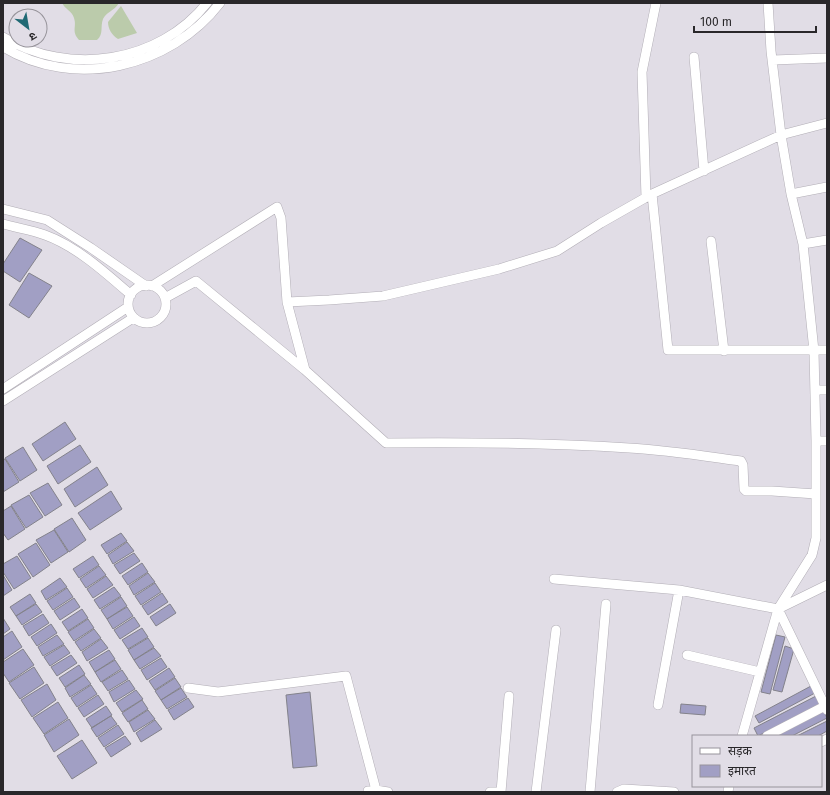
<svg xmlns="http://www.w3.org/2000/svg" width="830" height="795" font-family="'Fira Sans','Noto Sans Devanagari',sans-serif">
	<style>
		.green { fill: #bbcbab }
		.building { fill: #a19fc4; stroke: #83828b }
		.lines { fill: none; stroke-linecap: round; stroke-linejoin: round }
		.minor-casing { stroke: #b2aeb6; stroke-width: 10 }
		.minor { stroke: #fff; stroke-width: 9 }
	</style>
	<rect width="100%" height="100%" fill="#e1dde6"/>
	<path class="green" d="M62,3h57c-5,8 -13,9 -16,16 -3,8 1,15 -6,21h-18c-8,-9 -2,-13 -5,-22 -2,-7 -9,-9 -12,-15z
		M121,6l16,27 -19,6c-6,-4 -10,-10 -10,-17z"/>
	<path class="building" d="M20,238l22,12 -22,32 -17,-11v-7z
		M29,273l23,13 -23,32 -20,-13z
		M65,422l11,17 -33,22 -11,-17z
		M80,445l11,17 -33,22 -11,-18z
		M23,447l14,23 -17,11 -15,-23z
		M5,459l14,23 -16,10v-32z
		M97,467l11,18 -33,22 -11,-18z
		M48,483l14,22 -17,11 -15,-23z
		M111,491l11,18 -32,21 -12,-17z
		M29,495l14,22 -17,11 -15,-23z
		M11,506l14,23 -17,11 -5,-7v-22z
		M72,518l14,22 -17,12 -15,-23z
		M54,530l14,22 -17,11 -15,-23z
		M121,533l6,8 -20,13 -6,-9z
		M127,542l7,9 -21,13 -5,-9z
		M36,543l14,22 -17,12 -15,-23z
		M134,553l6,8 -20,13 -6,-9z
		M17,556l14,22 -17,11 -11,-17v-8z
		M93,556l6,9 -20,13 -6,-9z
		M142,563l6,9 -20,13 -6,-9z
		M99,566l7,9 -20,13 -6,-9z
		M148,573l7,9 -21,13 -5,-9z
		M3,575l9,15 -9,6z
		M106,576l7,9 -20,13 -6,-9z
		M60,578l7,9 -21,13 -5,-9z
		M155,583l6,9 -20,13 -6,-9z
		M114,587l7,9 -21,13 -6,-9z
		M67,588l6,9 -20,13 -6,-9z
		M162,593l6,9 -20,13 -6,-9z
		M30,594l6,9 -20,13 -6,-9z
		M121,597l6,9 -20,13 -6,-9z
		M74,598l6,9 -20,13 -6,-9z
		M36,604l6,8 -20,13 -6,-9z
		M170,604l6,9 -20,13 -6,-9z
		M127,607l6,9 -20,13 -6,-10z
		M82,609l6,9 -20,13 -6,-9z
		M43,614l6,9 -20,13 -6,-10z
		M134,617l6,9 -20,13 -6,-9z
		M3,618l7,11 -7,5z
		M88,619l6,9 -20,13 -6,-9z
		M51,624l6,9 -20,13 -6,-9z
		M142,628l6,9 -20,12 -6,-9z
		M94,629l7,9 -20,13 -6,-9z
		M12,631l10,16 -19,13v-23z
		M57,635l7,9 -21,12 -5,-9z
		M776,635l9,2 -15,57 -9,-2z
		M148,638l6,9 -20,13 -6,-10z
		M101,639l7,9 -21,13 -5,-9z
		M64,645l6,8 -20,13 -6,-9z
		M785,646l9,3 -12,43 -9,-2z
		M154,648l7,8 -21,13 -6,-9z
		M23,649l11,16 -25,17 -6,-9v-11z
		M109,650l6,9 -20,13 -6,-10z
		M71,655l6,8 -20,13 -6,-9z
		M161,658l6,9 -20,13 -6,-10z
		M115,660l6,9 -20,13 -6,-10z
		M79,665l6,9 -20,13 -6,-9z
		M34,667l10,16 -24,16 -11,-16z
		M169,668l6,9 -20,13 -6,-9z
		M122,670l6,9 -20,12 -6,-9z
		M84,675l7,9 -21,13 -5,-9z
		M175,678l6,9 -20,13 -6,-9z
		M129,680l6,9 -21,13 -5,-10z
		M47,684l9,16 -24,17 -11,-17z
		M91,685l6,9 -20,13 -6,-9z
		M811,686l4,7 -56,30 -4,-7z
		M181,688l6,9 -20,12 -6,-9z
		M136,690l7,9 -21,13 -6,-9z
		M310,692l7,74 -24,2 -7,-73z
		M98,695l6,9 -20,13 -6,-9z
		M816,696l4,8 -62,32 -4,-8z
		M188,698l6,9 -20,13 -6,-10z
		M142,700l6,9 -20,13 -6,-9z
		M58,702l10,16 -24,16 -11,-16z
		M681,704l25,2 -1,9 -25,-2z
		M106,706l6,9 -20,13 -6,-9z
		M823,709l4,9 -35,18h-20z
		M148,710l7,9 -21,13 -5,-10z
		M111,716l6,8 -20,13 -6,-9z
		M69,719l10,16 -25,17 -10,-17z
		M155,720l7,9 -21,13 -5,-9z
		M827,721v10l-9,5h-21z
		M118,725l6,9 -20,13 -6,-9z
		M125,736l6,8 -20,13 -6,-9z
		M82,740l15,23 -25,16 -15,-23z"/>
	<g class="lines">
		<defs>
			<path id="minor" d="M768,3l3,48 10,84 10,59 12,50 11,107 2,90v97l-4,17 -34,54 49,101
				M3,37c66,40 156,26 204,-34
				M3,47c71,43 167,21 217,-44
				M694,57l10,114
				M773,60l54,-2
				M652,194l16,156h159
				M791,194l36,-7
				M646,197l-4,-125 14,-69
				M3,209l44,11 44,28 55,38
				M3,224c14,4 29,6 42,11 31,11 61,38 86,60
				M711,241l13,110
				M803,244l24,-4
				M128 304a19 19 0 1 1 38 0a19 19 0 1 1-38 0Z
				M152,286l125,-79 4,11 6,84 18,68 81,73c81,-1 162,0 243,5 37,2 75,8 112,13l2,4 1,24 2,2h26l44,3
				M165,298l31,-17 109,89
				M287,302l42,-2 54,-4 116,-27 58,-18 44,-28 51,-29 129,-59 46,-12
				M3,389l125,-82
				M815,390h12
				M3,401l130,-83
				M816,441h11
				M554,579l125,11 99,19
				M687,655l73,17
				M188,688l30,4 128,-16 30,114
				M658,705l21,-115
				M742,736l36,-127 49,-24
				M767,736l58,-30
				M821,742l6,-3
				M368,792v-1l8,-1 12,2
				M490,792h9
				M501,792l8,-96
				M536,792l20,-162
				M590,792l16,-188
				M617,792l7,-3 50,3
				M728,792l1,-6"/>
		</defs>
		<use href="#minor" class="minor-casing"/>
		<use href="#minor" class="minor"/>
	</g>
	<rect width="830" height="795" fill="none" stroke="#29272a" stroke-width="8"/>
	<rect x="692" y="735" width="130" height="52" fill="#e1dde6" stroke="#97949b"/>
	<rect x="700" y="748" width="20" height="6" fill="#ffffff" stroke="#97949b"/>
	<text x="728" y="755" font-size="12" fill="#29272a">सड़क</text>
	<rect x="700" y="765" width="20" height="12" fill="#a19fc4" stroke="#97949b"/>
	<text x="728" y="775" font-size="12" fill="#29272a">इमारत</text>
	<g transform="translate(28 28) rotate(149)"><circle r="19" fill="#e1dde6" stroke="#97949b"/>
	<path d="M0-3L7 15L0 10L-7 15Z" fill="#1f6974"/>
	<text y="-6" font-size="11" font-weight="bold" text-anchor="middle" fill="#29272a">उ</text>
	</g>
	<path d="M694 26v6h122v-6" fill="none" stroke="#29272a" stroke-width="2"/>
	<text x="700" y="26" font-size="12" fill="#29272a" stroke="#e1dde6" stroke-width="3" paint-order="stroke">100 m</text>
</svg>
